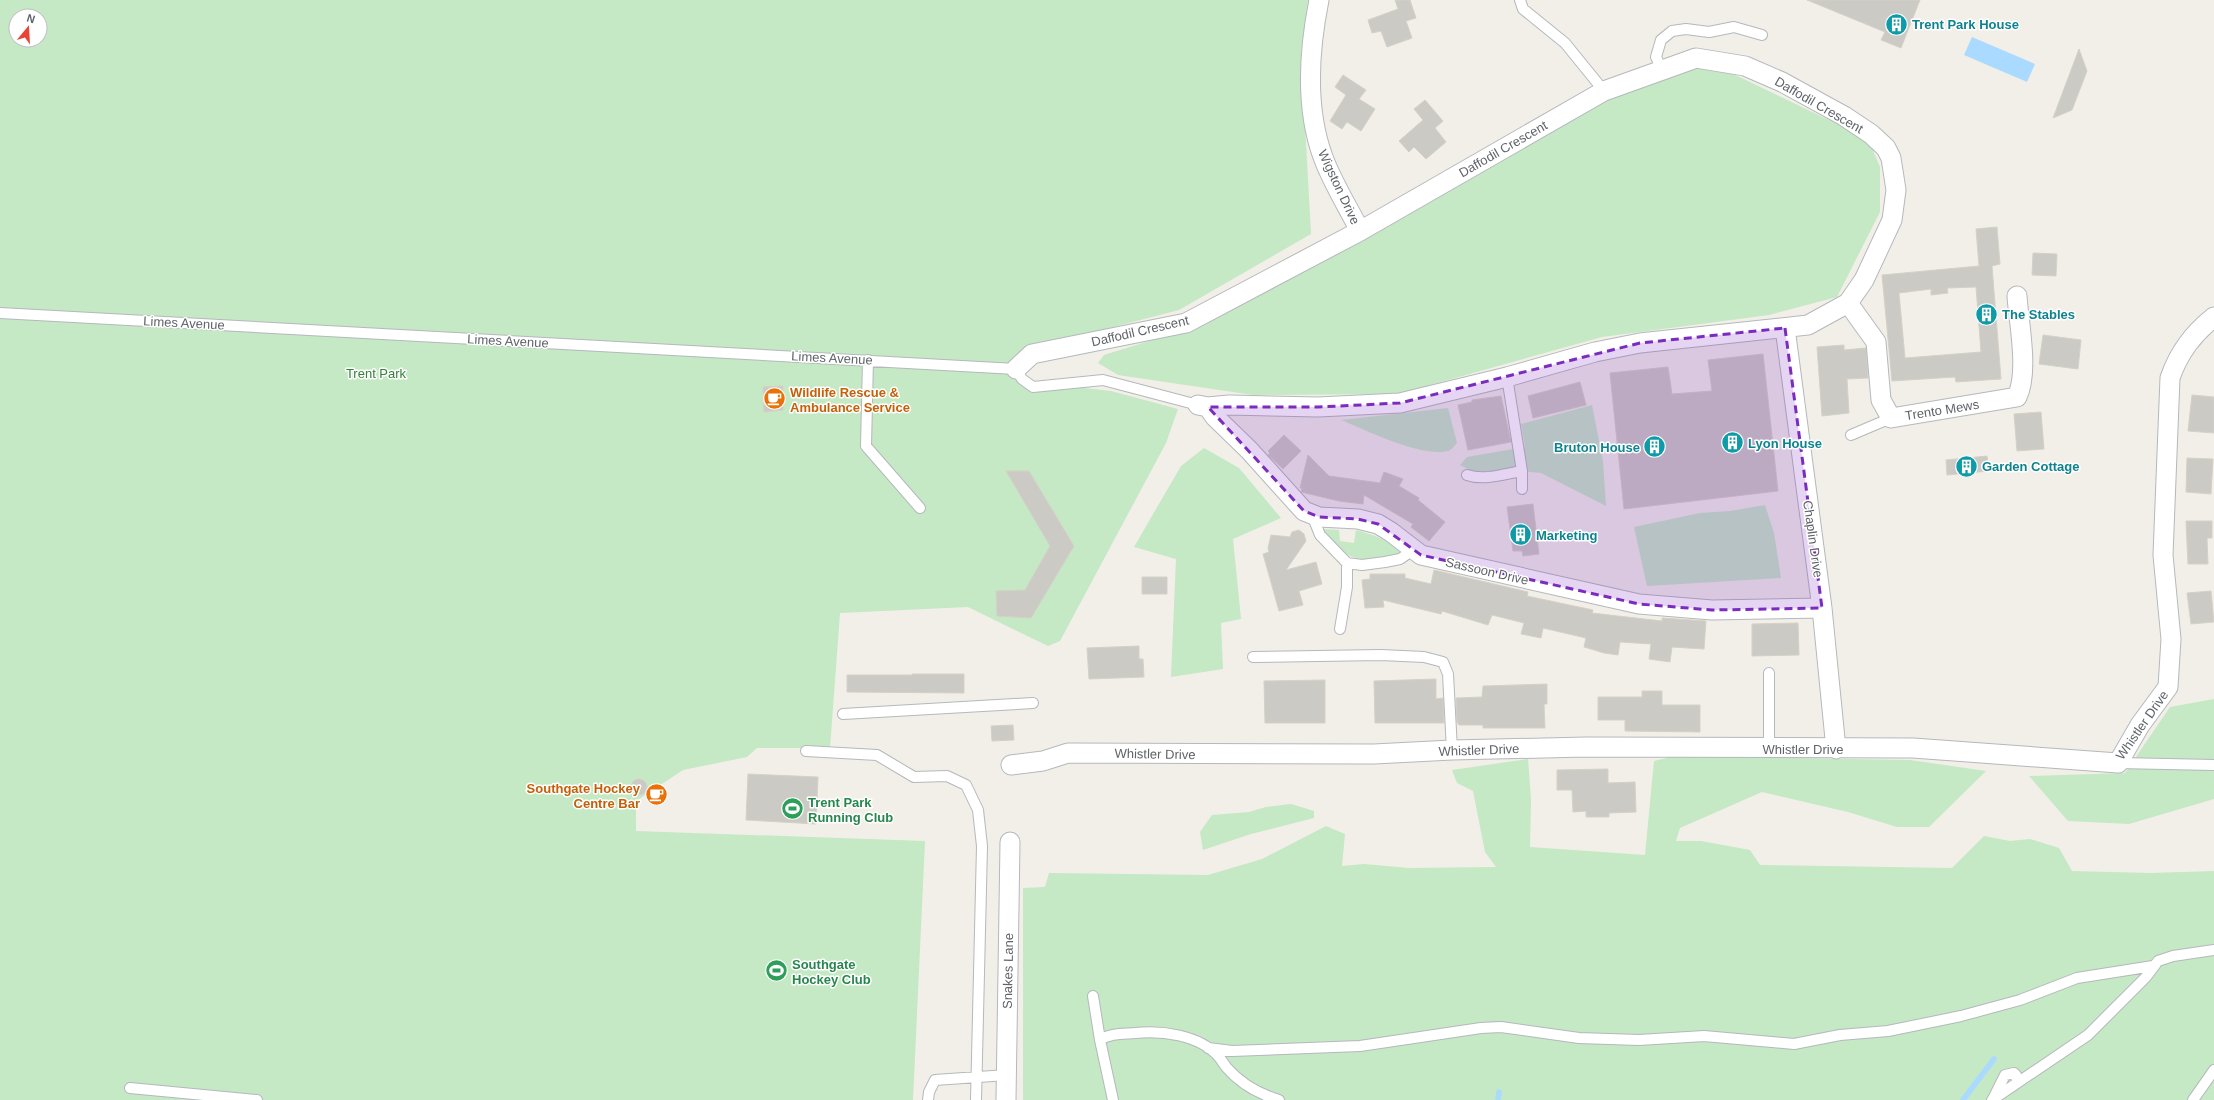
<svg xmlns="http://www.w3.org/2000/svg" width="2214" height="1100" font-family="Helvetica,sans-serif">
	<style>
		.green { fill: #c5e8c5; fill-rule: evenodd }
		.water { fill: #aadaff }
		.lines { fill: none; stroke-linecap: round; stroke-linejoin: round }
		.stream { stroke: #aadaff; stroke-width: 5.5 }
		.building { fill: #cccac5; stroke: #d6d1c6; fill-rule: evenodd }
		.service-casing { stroke: #b5b8bc; stroke-width: 12 }
		.minor-casing { stroke: #b5b8bc; stroke-width: 21 }
		.service { stroke: #fff; stroke-width: 10 }
		.minor { stroke: #fff; stroke-width: 19 }
		.marked { fill: #7b2cbf; fill-opacity: 0.2; stroke: #7b2cbf; stroke-width: 3; stroke-dasharray: 8 5; stroke-linejoin: round }
		.labels { text-anchor: middle; dominant-baseline: central; stroke-width: 3; stroke-linejoin: round; paint-order: stroke }
		.culture-label { font-size: 13px; font-weight: bold; fill: #0d838f; stroke: #fff; text-anchor: start }
		.street-label { font-size: 13px; fill: #5f6368; stroke: #fff }
		.park-label { font-size: 13px; fill: #348238; stroke: #fff }
		.food-label { font-size: 13px; font-weight: bold; fill: #c56008; stroke: #fff; text-anchor: start }
		.leisure-label { font-size: 13px; font-weight: bold; fill: #27864d; stroke: #fff; text-anchor: start }
	</style>
	<rect width="100%" height="100%" fill="#f1efe8"/>
	<path class="green" d="M0,0h1308l-7,52 10,182 -132,76 -154,40 -10,30 96,11 67,18 -12,34 -106,198 -12,5 -80,-39 -128,6 -10,135h-73l-10,9 -64,13 -47,31v30l289,10 -12,259h-913zM16,16h24v24h-24z
		M1689,64l36,6 143,69 12,28v45l-43,85 -68,18 -167,22 -204,57 -145,1 -135,-20 -20,-12 6,-8 87,-27 429,-238z
		M1592,405l11,56 3,45 -65,-33 -19,-2 -47,2 -15,-8 7,-8 58,-10 -4,-23z
		M1448,408l9,35c-3,3 -5,7 -9,8 -26,7 -82,-21 -107,-31z
		M1204,448l35,20 42,50 -48,21 8,80 -20,4 2,46 -52,8 5,-118 -42,-12 47,-81z
		M1765,505l9,28 7,45 -134,8 -13,-59 66,-14 30,-2z
		M1323,529l16,1 1,11 14,2 2,-13c17,5 33,9 45,24 -38,9 -55,10 -78,-25z
		M2214,699v100l-85,25 -61,-3 -39,-45 96,-3 45,-66z
		M1675,756l235,4 76,11 -57,56h-32l-49,-15 -86,-20 -82,36 -4,13h25l49,9 10,15 192,3 32,-32 26,5 20,-2 29,9 13,23 79,2 63,-2v229h-1191v-212l22,-1 4,-14 159,2 54,-16 64,-33 19,8 -3,32 22,-2 45,4 87,-1 -11,-15 -12,-61 -16,-8 -5,-13 76,-11 3,40 -1,48 115,8 9,-94z
		M1291,804l23,7v7l-63,16 -48,16 -3,-18 12,-17 37,-3 17,-5z"/>
	<path class="water" d="M1972,37l63,27 -8,18 -63,-27z"/>
	<g class="lines">
		<path class="stream" d="M1498,1100l1,-8
			M1963,1100l31,-41"/>
	</g>
	<path class="building" d="M1395,0h15l6,18 -10,3 6,17 -25,9 -6,-16 -9,2 -4,-13 30,-11z
		M1807,0h113l-19,48 -20,-8 4,-8z
		M2079,49l8,22 -15,39 -19,8z
		M1343,75l23,15 -7,9 16,10 -14,22 -14,-9 -5,7 -12,-8 16,-26 -11,-8z
		M1425,100l18,21 -8,7 11,14 -20,17 -12,-12 -5,5 -10,-11 24,-21 -9,-11z
		M1997,227l3,37 -8,2 9,113 -45,3 -1,-5 -63,4 -10,-106 97,-9 -3,-37zM1976,287l5,65 -76,6 -6,-65 32,-4v6l17,-2 -1,-5z
		M2033,253l24,1 -1,22 -24,-1z
		M2043,335l38,5 -3,29 -39,-5z
		M1844,345v5l22,-2 2,30 -21,1 2,34 -27,3 -5,-69z
		M1763,354l15,137 -154,18 -14,-136 58,-6 4,27 40,-3 -4,-31z
		M1580,382l6,23 -53,13 -5,-22z
		M783,386v24l-19,2 -1,-25z
		M2192,395l22,2v36l-26,-2z
		M1501,396l10,46 -43,8 -10,-45 14,-3v-2z
		M2041,412l3,37 -27,2 -3,-37z
		M1284,435l17,16 -18,18 -15,-14 2,-2 -2,-2z
		M1308,455l21,21 51,7 4,-11 19,7 -4,7 20,12 -1,2 27,22 -16,19 -18,-14 2,-3 -49,-29 -1,9 -24,-3 -38,-9 1,-4h-2z
		M1987,456l2,15 -42,4 -1,-15z
		M2187,458l26,1 -2,35 -25,-2z
		M1006,471h23l45,75 -43,72 -34,-2 -1,-25 29,-1 25,-44z
		M1533,504l6,50 -16,2 -1,-5h-9l-6,-44z
		M2186,521h26v17h-5l1,26h-20z
		M1299,530l5,4 2,7 -20,29 30,-8 6,22 -23,7 4,14 -24,6 -16,-57 6,-2 -1,-4 3,-13 19,2 2,-5z
		M1434,570l94,22 -1,4 66,14 -1,3 70,8v-3l44,3 -2,28 -32,-2 -2,15 -21,-3 2,-15 -31,-2 -2,13 -14,-2 -20,-6 2,-9 -43,-10 -2,10 -20,-4 3,-11 -32,-8 -4,10 -46,-14 -1,3 -58,-14 1,7 -19,1 -3,-28 8,-1v-5h35v4l26,6z
		M1142,577h25v17h-25z
		M2211,591l3,31 -23,2 -4,-31z
		M1798,623l1,32 -47,1v-32z
		M1139,646v13h4l1,18 -55,2 -2,-31z
		M912,674h52v19l-117,-1v-17h65z
		M1436,679v20l7,-1 1,25h-69l-1,-42z
		M1325,680v43h-60l-1,-42z
		M1547,684v20h-3l1,24h-62v-3h-24l-2,-3 -1,-24 26,-1 1,-11z
		M1642,691h20v14h38v27l-75,-1v-11h-27v-23h44z
		M1013,725l1,15 -22,1 -1,-15z
		M1608,769v14l27,-1 1,30 -27,1v4h-23v-6l-13,1 -1,-22h-15v-20z
		M748,774l70,3 -2,47 -70,-4z
		M631 787a8 8 0 1 1 16 0a8 8 0 1 1-16 0Z"/>
	<g class="lines">
		<defs>
			<path id="service" d="M1520,0l3,9 42,34 39,48
				M1662,70l-6,-13 5,-17 11,-9 14,-2 23,3 25,-5 28,8
				M0,313l1016,56 6,10 11,8 70,-7 95,25
				M868,360l-2,86 54,62
				M1507,377l15,94v18
				M1851,435l40,-17
				M1467,475c17,6 37,-1 55,-4
				M1312,515l8,20 27,28 15,2 23,-3 15,-3 13,-9
				M1340,629l7,-42v-24
				M1253,657l128,-2 43,2 19,5 5,12 4,76
				M843,714l190,-11
				M1769,749v-76
				M806,751l71,4 37,22 33,-1 19,9 12,25 4,36 -6,254
				M2118,763l96,2
				M1093,996l7,44
				M1208,1048l24,3 128,-5 121,-18 20,-1 78,11 60,2 65,-4 90,8 46,-9 48,-4 73,-15 59,-16 57,-22 76,-12
				M130,1088l127,12
				M1994,1097l11,-22 9,-2 2,2 1,7
				M928,1100l1,-8 6,-12 72,-5
				M1113,1100l-13,-60c10,-7 23,-6 35,-7 26,-3 64,2 83,23 4,4 6,9 9,12 14,16 32,26 52,32
				M1992,1100l96,-65 58,-58 12,-16 15,-5 41,-6
				M2193,1100l21,-30"/>
			<path id="minor" d="M1319,0c-10,50 -14,108 4,157 9,25 25,50 37,74
				M1848,303l28,39 5,58 10,18 126,-21c12,-25 2,-72 0,-101
				M1785,328l37,280 14,141
				M1016,369l16,-15 154,-31 174,-92 244,-140 92,-33 49,8 37,16 62,34 27,18 15,14 5,10 5,32 -4,30 -28,60 -16,23 -40,22 -168,18 -45,9 -88,25 -107,26 -82,4 -89,-2 -21,2 -10,-2
				M1208,407l7,10 34,33 55,61 15,6 39,2 20,5 13,8 30,23 218,49 73,6 110,-2
				M1011,765l32,-4 25,-8 306,1 78,-4 134,-3 327,1 205,15 22,-38 28,-38 3,-48 -8,-84 7,-177c9,-26 23,-44 44,-61
				M1006,1100l4,-258"/>
		</defs>
		<use href="#service" class="service-casing"/>
		<use href="#minor" class="minor-casing"/>
		<use href="#service" class="service"/>
		<use href="#minor" class="minor"/>
	</g>
	<path class="marked" d="M1785,328l37,280 -110,2 -73,-6 -218,-49 -43,-31 -20,-5 -39,-2 -15,-6 -96,-104h110l82,-4 240,-60z"/>
	<defs>
		<symbol id="building-disc" viewBox="-11 -11 22 22"><circle r="9.5" fill="#0f9aa8" stroke="#fff"/><path d="M-4-6H4V6H1V3H-1V6H-4ZM-2.5-4.3h1.7v1.8h-1.7ZM.8-4.3h1.7v1.8H.8ZM-2.5-1h1.7V.8h-1.7ZM.8-1h1.7V.8H.8Z" fill="#fff"/></symbol>
		<symbol id="cafe-disc" viewBox="-11 -11 22 22"><circle r="9.5" fill="#e8710a" stroke="#fff"/><path d="M-5.5-4.5H6V0H3Q3 3.5 0 3.5H-2.5Q-5.5 3.5-5.5 0ZM3-3.2v2h1.7v-2ZM-6 4.5H4V6H-6Z" fill="#fff"/></symbol>
		<symbol id="stadium-disc" viewBox="-11 -11 22 22"><circle r="9.5" fill="#2e9e5b" stroke="#fff"/><path d="M0-5a6.5 5 0 1 0 0 10a6.5 5 0 1 0 0-10ZM-3.5-1.8h7v3.6h-7Z" fill="#fff"/></symbol>
	</defs>
	<g fill-rule="evenodd">
		<use href="#building-disc" x="1884" y="12" width="25" height="25"/>
		<use href="#building-disc" x="1974" y="302" width="25" height="25"/>
		<use href="#cafe-disc" x="762" y="386" width="25" height="25"/>
		<use href="#building-disc" x="1720" y="430" width="25" height="25"/>
		<use href="#building-disc" x="1642" y="434" width="25" height="25"/>
		<use href="#building-disc" x="1954" y="454" width="25" height="25"/>
		<use href="#building-disc" x="1508" y="522" width="25" height="25"/>
		<use href="#cafe-disc" x="644" y="782" width="25" height="25"/>
		<use href="#stadium-disc" x="780" y="796" width="25" height="25"/>
		<use href="#stadium-disc" x="764" y="958" width="25" height="25"/>
	</g>
	<g class="labels">
		<g class="culture-label">
			<text x="1912" y="24">Trent Park House</text>
			<text x="2002" y="314">The Stables</text>
			<text x="1748" y="443">Lyon House</text>
			<text x="1640" y="447" text-anchor="end">Bruton House</text>
			<text x="1982" y="466">Garden Cottage</text>
			<text x="1536" y="535">Marketing</text>
		</g>
		<g class="street-label">
			<text transform="translate(1819 105) rotate(30)">Daffodil Crescent</text>
			<text transform="translate(1503 149) rotate(-30)">Daffodil Crescent</text>
			<text transform="translate(1339 187) rotate(65)">Wigston Drive</text>
			<text transform="translate(184 323) rotate(3)">Limes Avenue</text>
			<text transform="translate(1140 331) rotate(-13)">Daffodil Crescent</text>
			<text transform="translate(508 341) rotate(3)">Limes Avenue</text>
			<text transform="translate(832 358) rotate(3)">Limes Avenue</text>
			<text transform="translate(1942 410) rotate(-9)">Trento Mews</text>
			<text transform="translate(1813 539) rotate(82)">Chaplin Drive</text>
			<text transform="translate(1487 571) rotate(13)">Sassoon Drive</text>
			<text transform="translate(2142 725) rotate(-55)">Whistler Drive</text>
			<text x="1803" y="749">Whistler Drive</text>
			<text transform="translate(1479 750) rotate(-2)">Whistler Drive</text>
			<text transform="translate(1155 754) rotate(1)">Whistler Drive</text>
			<text transform="translate(1008 971) rotate(-89)">Snakes Lane</text>
		</g>
		<g class="park-label">
			<text x="376" y="373">Trent Park</text>
		</g>
		<g class="food-label">
			<text x="790" y="392">Wildlife Rescue &amp;<tspan x="790" dy="15">Ambulance Service</tspan></text>
			<text x="640" y="788" text-anchor="end">Southgate Hockey<tspan x="640" dy="15">Centre Bar</tspan></text>
		</g>
		<g class="leisure-label">
			<text x="808" y="802">Trent Park<tspan x="808" dy="15">Running Club</tspan></text>
			<text x="792" y="964">Southgate<tspan x="792" dy="15">Hockey Club</tspan></text>
		</g>
	</g>
	<g transform="translate(28 28) rotate(18)"><circle r="19" fill="#ffffff" stroke="#bfc1c3"/>
	<path d="M0-3L7 15L0 10L-7 15Z" fill="#ea4335"/>
	<text y="-6" font-size="11" font-weight="bold" text-anchor="middle" fill="#5f6368">N</text>
	</g>
</svg>
